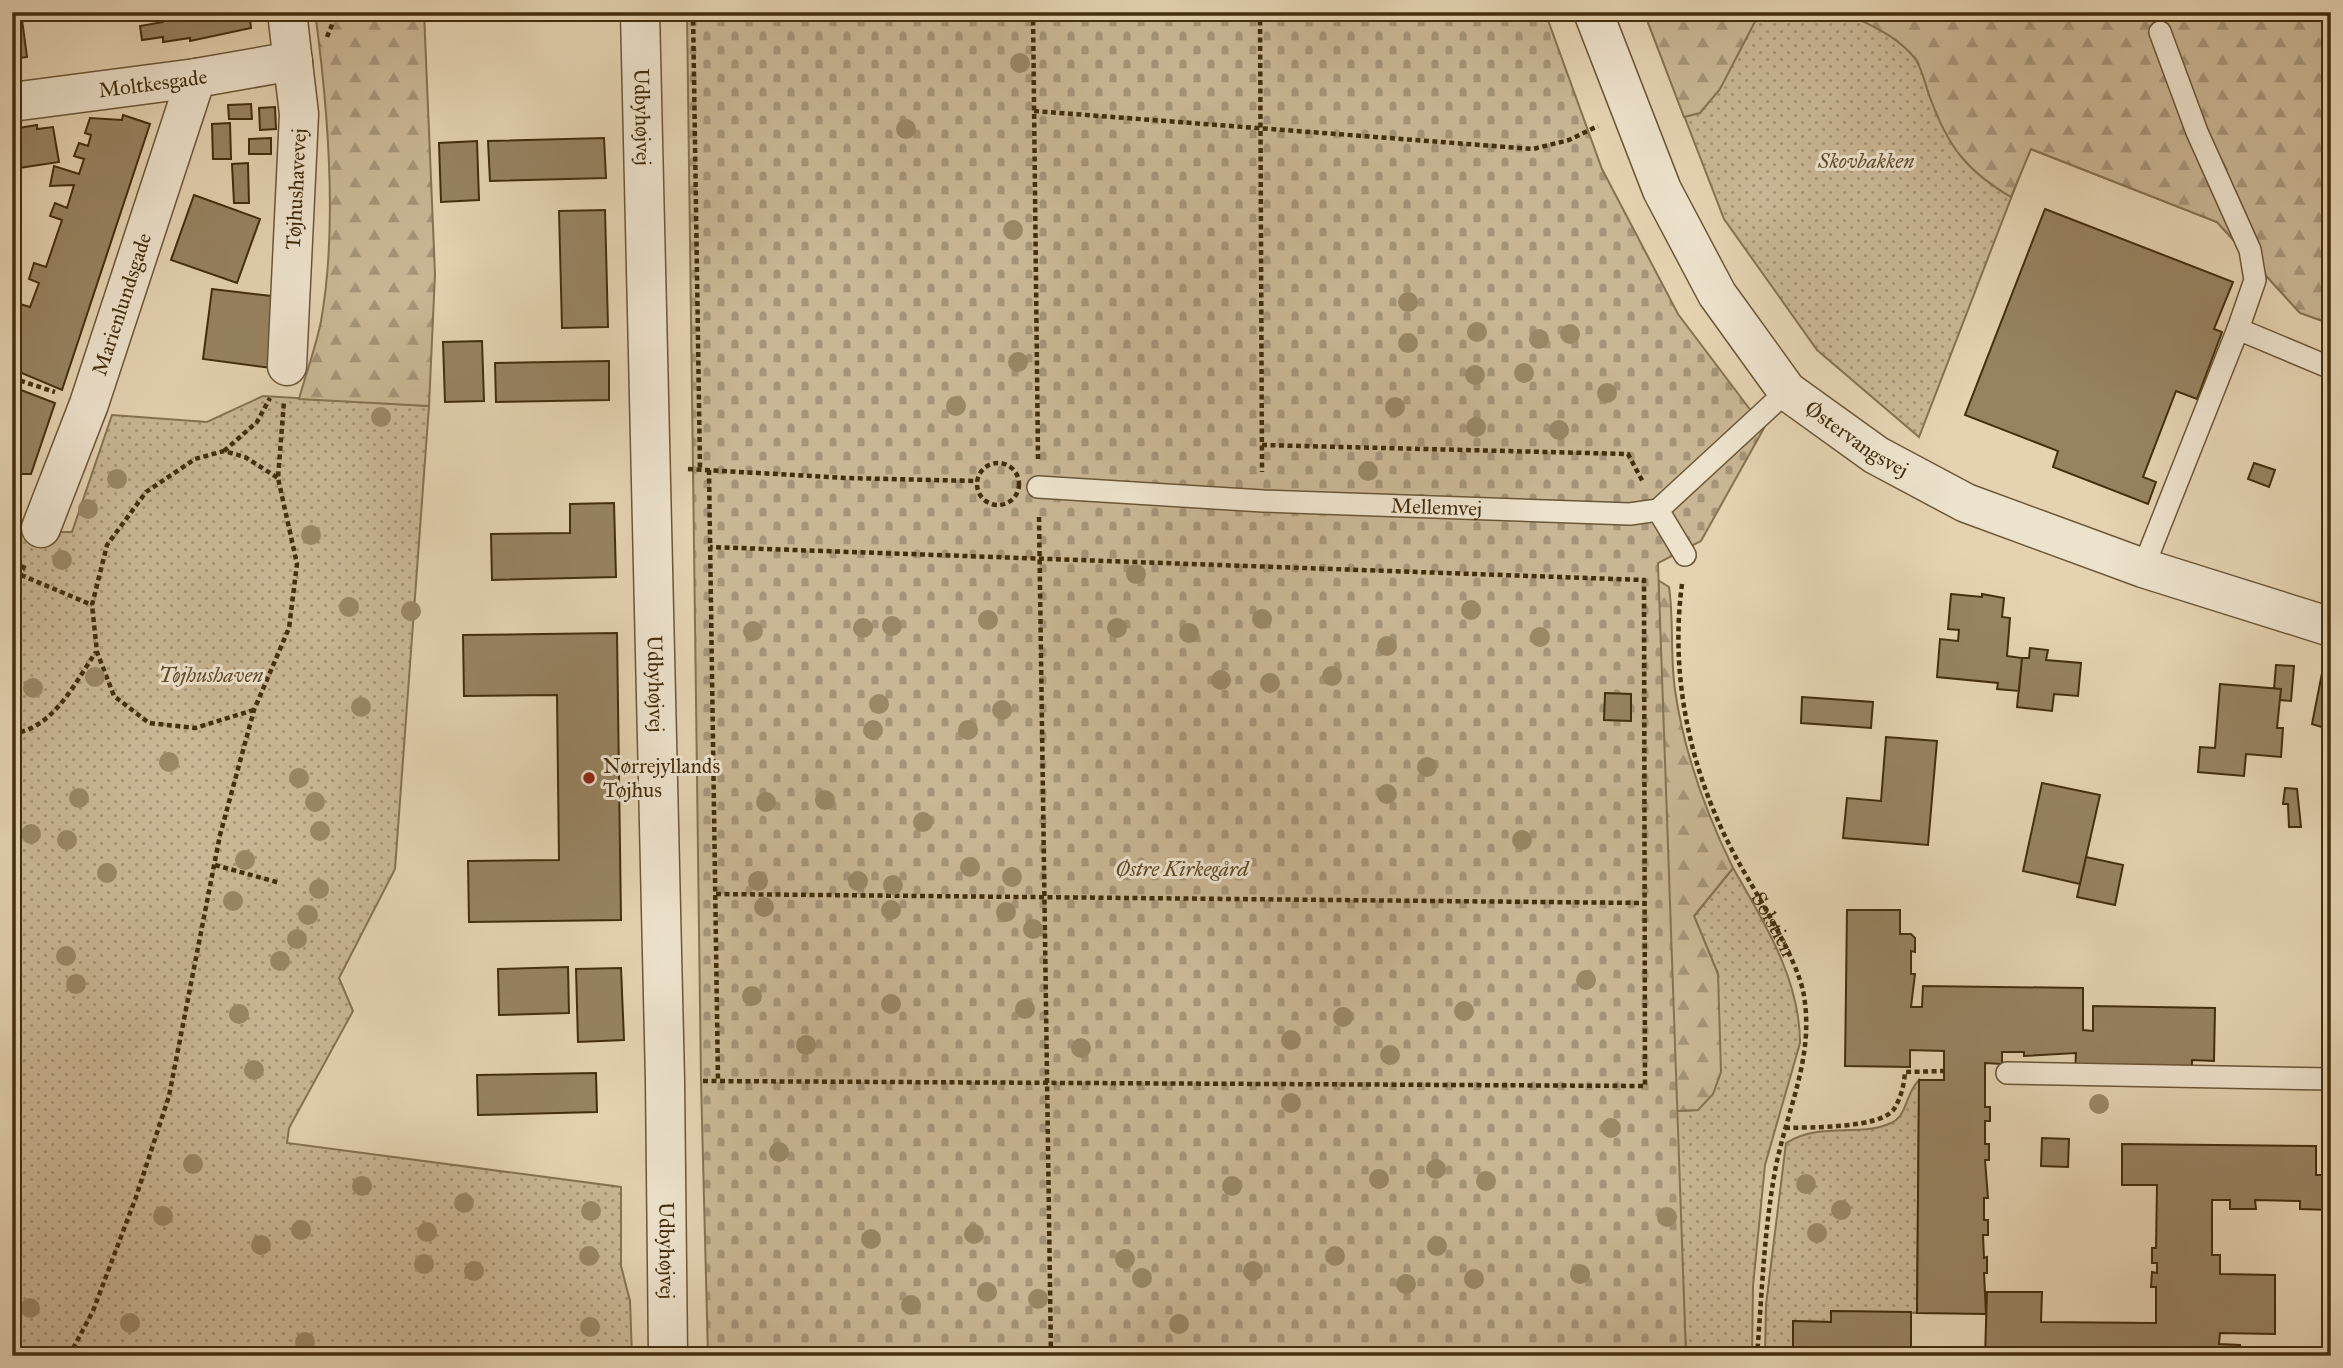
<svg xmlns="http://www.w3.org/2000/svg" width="2343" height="1368" font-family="'IM FELL Great Primer',serif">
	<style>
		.grass { fill: url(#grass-dots); stroke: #867251; stroke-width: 2 }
		.forest { fill: url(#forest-firs); stroke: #867251; stroke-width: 2 }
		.cemetery { fill: url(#cemetery-stones); stroke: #867251; stroke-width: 2 }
		.building { fill: #978362; stroke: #432e0d; stroke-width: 2 }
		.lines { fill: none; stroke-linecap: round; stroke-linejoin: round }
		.service-casing { stroke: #6b5736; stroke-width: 24 }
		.minor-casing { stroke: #6b5736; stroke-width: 41 }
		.tertiary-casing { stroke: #6b5736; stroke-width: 41 }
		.path { stroke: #432e0d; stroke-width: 4.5; stroke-dasharray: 5 3.5; stroke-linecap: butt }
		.service { stroke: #ede2cc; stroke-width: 21 }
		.minor { stroke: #ede2cc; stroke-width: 38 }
		.tertiary { stroke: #ede2cc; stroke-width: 38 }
		.tree { fill: #9a8766 }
		.poi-dot { fill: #8f2418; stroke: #ede2cc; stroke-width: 2.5 }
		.labels { text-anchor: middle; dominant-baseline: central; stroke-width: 6; stroke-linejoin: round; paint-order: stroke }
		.street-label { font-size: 21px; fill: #432e0d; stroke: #ede2cc }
		.park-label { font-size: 21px; font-style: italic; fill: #5e4928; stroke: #ede2cc }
		.poi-label { font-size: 21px; fill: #432e0d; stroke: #ede2cc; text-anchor: start }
	</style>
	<defs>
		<pattern id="grass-dots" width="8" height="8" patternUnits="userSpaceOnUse" patternTransform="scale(1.75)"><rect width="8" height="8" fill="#c9b695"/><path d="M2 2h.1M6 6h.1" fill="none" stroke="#a59478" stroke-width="1.8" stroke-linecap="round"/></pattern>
		<pattern id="forest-firs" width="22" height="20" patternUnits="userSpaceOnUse" patternTransform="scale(1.75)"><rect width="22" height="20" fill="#c9b695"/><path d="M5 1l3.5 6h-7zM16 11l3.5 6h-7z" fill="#a59478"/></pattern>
		<pattern id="cemetery-stones" width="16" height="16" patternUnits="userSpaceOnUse" patternTransform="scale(1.75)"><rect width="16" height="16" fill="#c9b695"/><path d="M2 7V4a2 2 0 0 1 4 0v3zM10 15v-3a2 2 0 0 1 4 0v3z" fill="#a59478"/></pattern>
	</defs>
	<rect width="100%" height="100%" fill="#e4d2b1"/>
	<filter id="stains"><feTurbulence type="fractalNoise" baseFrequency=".00286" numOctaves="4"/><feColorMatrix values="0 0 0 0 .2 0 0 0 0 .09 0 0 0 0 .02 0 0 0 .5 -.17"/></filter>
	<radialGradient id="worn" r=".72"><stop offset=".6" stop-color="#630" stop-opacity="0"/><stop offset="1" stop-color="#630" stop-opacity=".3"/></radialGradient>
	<path class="grass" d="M1644,12h687v312l-31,-11 -83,-91 -187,-73 -111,288 -102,-87 -93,-131z
		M263,396l166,10 -34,463 -56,109 14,33 -64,117 -2,15 334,44v79l9,35 2,55h-620v-824h60l40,-117 95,7z
		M1733,868c31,54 67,111 67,175l-35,122 -12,121 -1,70h-66l-10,-245 22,-1 20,-136 -24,-58z
		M1919,1080l-2,233 -86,-2v11l-37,-1 -1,35h-28l1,-51 20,-162c35,-22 73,-5 105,-20 17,-8 14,-29 28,-43z"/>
	<path class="forest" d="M315,12h109l11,262 -6,132 -130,-7c7,-26 17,-52 22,-78 17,-95 7,-213 -6,-309z
		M1644,12h116l-40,77 -20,24 -16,4z
		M1844,12h487v312l-31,-11 -83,-91 -186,-73 -20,48c-43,-25 -63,-50 -80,-97 -5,-12 -8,-29 -15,-40 -16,-23 -48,-36 -72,-48z
		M1658,580l11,7c5,34 1,69 6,103 9,63 30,121 58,178l-39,48 24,58 3,98 -8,22 -15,16 -22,1z"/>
	<path class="cemetery" d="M687,12h858l57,157 76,145 86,114 -63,113 -43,22 28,793h-978l-7,-275z"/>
	<path class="building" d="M12,12h9l6,45 -15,2z
		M162,12h87l2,16 -61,13v-3l-27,4v-5l-21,3 -2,-14 23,-4z
		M251,104l1,15h-23l-1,-14z
		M275,107l1,22 -16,1 -1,-22z
		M123,115l27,9 -88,266 -50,-21 5,-27 -5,-2v-13l8,-23 10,3 9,-24 -10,-4 5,-16 12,4 16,-47 -12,-4 5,-13 12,5 7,-23 -24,1 4,-20 25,8 5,-15 -10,-3 5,-13 9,3 3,-11 -6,-2 5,-15 32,2z
		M230,123l1,36h-18l-1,-35z
		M37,125v4l16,-2 6,35 -47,7v-40z
		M271,138v16h-22v-15z
		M604,138l2,40 -116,3 -2,-40z
		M477,141l2,59 -38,2 -2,-59z
		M248,163l1,40h-15l-2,-39z
		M194,195l66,24 -23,64 -66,-23z
		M2045,209l188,73 -19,47 8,3 -25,67 -21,-8 -33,86 13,5 -8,22 -95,-37 5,-16 -93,-36z
		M605,210l3,117 -46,1 -3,-117z
		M212,289l68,8 -9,71 -68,-9z
		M482,341l2,60 -39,1 -2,-60z
		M609,361v39l-113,2 -1,-39z
		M13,387l42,16 -24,71h-17l-2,9z
		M2254,463l21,7 -6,17 -21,-8z
		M614,503l2,74 -124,3 -1,-46 79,-1v-29z
		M1951,594l31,3v-3l22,4 -2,19 8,1 -3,38 15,2 -3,33 -22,-2 1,-6 -61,-6 3,-38 18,2 1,-11 -11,-1z
		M617,633l4,287 -152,2 -1,-61 91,-1 -2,-165 -93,1 -1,-61z
		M2030,648l18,2 -2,10 35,3 -3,33 -24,-2 -2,17 -35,-4 5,-49h7z
		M2276,665l18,1 -3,35 -11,-1 1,-11h-7z
		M2323,668l8,3v59l-19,-6z
		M2220,684l61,5 -4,39h6l-2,29 -35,-3 -2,22 -46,-4 2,-25 15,1z
		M1605,693l26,1v27l-27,-1z
		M1802,697l71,5 -2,26 -70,-5z
		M1886,737l51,4 -9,104 -85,-7 4,-40 34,3z
		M2042,783l58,12 -20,89 -57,-13z
		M2285,788l12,1 4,38h-12l-1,-23h-5z
		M2086,857l37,8 -8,40 -38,-8z
		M1847,910h53v24h11l4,4v14l-4,-1v23h4l-4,33h11l1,-21 160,2v42l10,1v-25l122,2 -1,53 -22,-1v13l-117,-1 1,-19 -52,3v-4h-22v12l-17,-1v44h5v14h-5v23h4v16h-4l3,38h-4v22h4v15h-5l1,23 3,-1v16h-3l2,41 -69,-1 2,-233h25v-29l-34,-1v17l-65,-1z
		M568,967l1,46 -70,2 -1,-46z
		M621,968l3,72 -46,2 -2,-73z
		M596,1073l1,39 -119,3 -1,-40z
		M2042,1138l27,1 -1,28 -27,-1z
		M2122,1144l194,2v29h10v-13h5v48l-31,-1v-8l-45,-1 1,9h-26v-9h-18v55h8v19l55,1v59l-55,-1 -1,11 21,1v11h-255l2,-64h55l-1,30 115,1v-36h-5l1,-15 5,1v-10h-5v-15h4l1,-63h-35z
		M1831,1311l80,1v44h-118v-35l38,1z"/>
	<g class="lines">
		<defs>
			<g id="service">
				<path d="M2160,32l37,100 53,118 5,30 -17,49"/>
				<path id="s2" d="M1038,487l225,14 367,13 28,-4 129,-119"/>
				<path d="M1658,510l27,45"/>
				<path d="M2143,568l95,-239 93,39"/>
				<path d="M2007,1073l324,6"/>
			</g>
			<g id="minor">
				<path d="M287,12l12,102 -12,252"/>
				<path id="s3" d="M12,102l184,-24 97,-17"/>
				<path id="s4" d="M41,528l48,-124 107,-326"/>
			</g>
			<g id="tertiary">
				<path id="s5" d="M640,12l25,1069 3,275"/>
				<path id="s6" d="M1593,12l69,178 55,104 70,97 89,64 90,48 177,65 188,59"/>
			</g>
		</defs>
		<use href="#service" class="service-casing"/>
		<use href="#minor" class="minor-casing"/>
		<use href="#tertiary" class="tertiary-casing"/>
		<g class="path">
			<path d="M693,12l7,458"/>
			<path d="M1033,12l5,447"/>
			<path d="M1260,12l2,460"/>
			<path d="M327,37l10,-25"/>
			<path d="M1034,111l499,38 36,-9 29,-14"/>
			<path d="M12,378l43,14"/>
			<path d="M1262,445l366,9 15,28"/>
			<path d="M224,451l33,-29 13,-24"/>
			<circle cx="998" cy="484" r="21"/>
			<path d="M688,469l158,9 131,3"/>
			<path d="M709,470l9,611"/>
			<path d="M1039,517l12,839"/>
			<path d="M21,575l71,30"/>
			<path id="s1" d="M1682,584c-13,96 10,195 57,279 19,34 59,96 65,133 10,61 -16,111 -28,170 -12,62 -14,127 -19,190"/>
			<path d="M12,593l14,-31"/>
			<path d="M254,710l-59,18 -46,-5 -35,-27 -17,-44 -5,-47 15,-60 39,-53 49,-33 29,-8 21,6 33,21"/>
			<path d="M12,734c42,-6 62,-50 84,-82"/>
			<path d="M215,865l65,18"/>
			<path d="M716,894l929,9"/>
			<path d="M703,1081l942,5 -1,-506 -934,-33"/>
			<path d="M1785,1128c24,-1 95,1 109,-19 7,-11 10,-24 11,-37l39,-1"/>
			<path d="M69,1356l24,-45 43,-114 33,-101 51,-261 34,-125 35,-82 8,-64 -19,-86 6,-77"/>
			<path d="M598,1356l34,-5"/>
		</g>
		<use href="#service" class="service"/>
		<use href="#minor" class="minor"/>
		<use href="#tertiary" class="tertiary"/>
	</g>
	<g class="tree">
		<circle cx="1020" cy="63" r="10"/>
		<circle cx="906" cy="129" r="10"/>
		<circle cx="1013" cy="230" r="10"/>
		<circle cx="1408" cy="302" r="10"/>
		<circle cx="1477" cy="332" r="10"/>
		<circle cx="1570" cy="334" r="10"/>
		<circle cx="1539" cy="339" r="10"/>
		<circle cx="1408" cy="343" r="10"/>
		<circle cx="1018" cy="362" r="10"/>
		<circle cx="1524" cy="373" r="10"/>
		<circle cx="1475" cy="375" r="10"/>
		<circle cx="1607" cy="393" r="10"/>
		<circle cx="956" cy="406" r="10"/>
		<circle cx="1395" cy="407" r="10"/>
		<circle cx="381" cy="417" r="10"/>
		<circle cx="1476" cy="427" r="10"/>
		<circle cx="1559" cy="430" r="10"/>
		<circle cx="1368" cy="471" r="10"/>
		<circle cx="117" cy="479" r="10"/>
		<circle cx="88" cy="509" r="10"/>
		<circle cx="311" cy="535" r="10"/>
		<circle cx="62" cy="560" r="10"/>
		<circle cx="1136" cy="574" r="10"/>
		<circle cx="349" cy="607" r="10"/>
		<circle cx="1471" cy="610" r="10"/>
		<circle cx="411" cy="611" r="10"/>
		<circle cx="1262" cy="619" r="10"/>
		<circle cx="988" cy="620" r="10"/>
		<circle cx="892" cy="626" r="10"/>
		<circle cx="863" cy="628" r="10"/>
		<circle cx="1117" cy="628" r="10"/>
		<circle cx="753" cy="631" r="10"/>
		<circle cx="1189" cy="633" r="10"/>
		<circle cx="1540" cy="637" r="10"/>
		<circle cx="1387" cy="646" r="10"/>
		<circle cx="1332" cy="676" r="10"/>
		<circle cx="95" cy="677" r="10"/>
		<circle cx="1221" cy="680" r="10"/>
		<circle cx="1270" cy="683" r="10"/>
		<circle cx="33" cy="688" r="10"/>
		<circle cx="879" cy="704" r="10"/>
		<circle cx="361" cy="707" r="10"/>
		<circle cx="1002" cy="710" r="10"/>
		<circle cx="873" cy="730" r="10"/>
		<circle cx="968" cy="730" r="10"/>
		<circle cx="169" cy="762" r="10"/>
		<circle cx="1427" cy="767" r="10"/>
		<circle cx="299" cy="778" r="10"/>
		<circle cx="1387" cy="794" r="10"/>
		<circle cx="79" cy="798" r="10"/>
		<circle cx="825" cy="800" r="10"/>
		<circle cx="315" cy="802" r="10"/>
		<circle cx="766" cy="802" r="10"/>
		<circle cx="923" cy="822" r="10"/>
		<circle cx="320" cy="831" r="10"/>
		<circle cx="31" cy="834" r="10"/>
		<circle cx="67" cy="840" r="10"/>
		<circle cx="1522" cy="840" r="10"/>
		<circle cx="245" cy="860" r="10"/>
		<circle cx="970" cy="867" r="10"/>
		<circle cx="107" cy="873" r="10"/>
		<circle cx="1012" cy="877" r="10"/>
		<circle cx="758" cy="881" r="10"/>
		<circle cx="858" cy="881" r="10"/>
		<circle cx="893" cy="885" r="10"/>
		<circle cx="319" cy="889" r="10"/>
		<circle cx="233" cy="901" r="10"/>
		<circle cx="764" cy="907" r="10"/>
		<circle cx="891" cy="910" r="10"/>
		<circle cx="1006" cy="912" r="10"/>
		<circle cx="308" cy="915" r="10"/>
		<circle cx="1033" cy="929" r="10"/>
		<circle cx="297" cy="939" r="10"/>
		<circle cx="66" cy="956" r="10"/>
		<circle cx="280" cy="961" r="10"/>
		<circle cx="1586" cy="980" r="10"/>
		<circle cx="76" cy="984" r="10"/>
		<circle cx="752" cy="996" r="10"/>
		<circle cx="891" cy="1004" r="10"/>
		<circle cx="1025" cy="1009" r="10"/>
		<circle cx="1464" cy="1011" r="10"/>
		<circle cx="239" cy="1014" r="10"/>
		<circle cx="1343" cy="1017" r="10"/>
		<circle cx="1291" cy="1040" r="10"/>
		<circle cx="806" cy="1045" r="10"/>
		<circle cx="1081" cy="1048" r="10"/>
		<circle cx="1390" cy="1055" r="10"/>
		<circle cx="254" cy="1070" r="10"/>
		<circle cx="1291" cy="1103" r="10"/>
		<circle cx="2099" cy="1104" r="10"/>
		<circle cx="1611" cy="1128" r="10"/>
		<circle cx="779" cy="1152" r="10"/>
		<circle cx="193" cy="1164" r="10"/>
		<circle cx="1436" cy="1169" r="10"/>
		<circle cx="1379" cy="1179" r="10"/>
		<circle cx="1486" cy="1181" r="10"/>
		<circle cx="1806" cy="1184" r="10"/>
		<circle cx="362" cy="1186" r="10"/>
		<circle cx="1232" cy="1186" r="10"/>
		<circle cx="464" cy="1203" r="10"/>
		<circle cx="1841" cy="1210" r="10"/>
		<circle cx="591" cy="1211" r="10"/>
		<circle cx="163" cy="1216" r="10"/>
		<circle cx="1667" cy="1217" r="10"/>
		<circle cx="301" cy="1230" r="10"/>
		<circle cx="427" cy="1232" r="10"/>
		<circle cx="1817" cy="1233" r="10"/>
		<circle cx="974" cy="1234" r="10"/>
		<circle cx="871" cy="1239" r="10"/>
		<circle cx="261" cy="1245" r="10"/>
		<circle cx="1437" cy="1246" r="10"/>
		<circle cx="589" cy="1256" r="10"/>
		<circle cx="1335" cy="1256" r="10"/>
		<circle cx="1125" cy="1259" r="10"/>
		<circle cx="424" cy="1264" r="10"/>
		<circle cx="474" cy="1271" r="10"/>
		<circle cx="1253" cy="1271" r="10"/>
		<circle cx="1580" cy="1274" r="10"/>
		<circle cx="1142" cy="1278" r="10"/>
		<circle cx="1474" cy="1279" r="10"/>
		<circle cx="1406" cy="1284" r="10"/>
		<circle cx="987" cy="1292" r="10"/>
		<circle cx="1038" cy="1299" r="10"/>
		<circle cx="911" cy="1305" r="10"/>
		<circle cx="30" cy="1308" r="10"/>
		<circle cx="130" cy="1323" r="10"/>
		<circle cx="1179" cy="1324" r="10"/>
		<circle cx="590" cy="1327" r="10"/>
		<circle cx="305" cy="1342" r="10"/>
	</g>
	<circle class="poi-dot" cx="589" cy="778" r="7"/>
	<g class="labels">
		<g class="street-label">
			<text stroke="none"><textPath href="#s3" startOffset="142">Moltkesgade</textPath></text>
			<text stroke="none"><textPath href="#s5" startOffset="105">Udbyhøjvej</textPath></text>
			<text transform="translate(296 189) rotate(-87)">Tøjhushavevej</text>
			<text stroke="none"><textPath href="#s4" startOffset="238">Marienlundsgade</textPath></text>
			<text stroke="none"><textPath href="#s6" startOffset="513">Østervangsvej</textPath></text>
			<text stroke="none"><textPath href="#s2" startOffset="399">Mellemvej</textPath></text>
			<text stroke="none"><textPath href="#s5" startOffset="672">Udbyhøjvej</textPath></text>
			<text stroke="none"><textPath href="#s1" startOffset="360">Solstien</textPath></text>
			<text stroke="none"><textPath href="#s5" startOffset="1239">Udbyhøjvej</textPath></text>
		</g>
		<g class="park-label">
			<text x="1866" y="161">Skovbakken</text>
			<text x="211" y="675">Tøjhushaven</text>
			<text x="1182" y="869">Østre Kirkegård</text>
		</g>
		<g class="poi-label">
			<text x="603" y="766">Nørrejyllands<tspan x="603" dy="24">Tøjhus</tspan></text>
		</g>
	</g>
	<rect width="2343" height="1368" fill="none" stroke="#e4d2b1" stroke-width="42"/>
	<rect x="14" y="14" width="2315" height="1340" fill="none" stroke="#432e0d" stroke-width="3.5"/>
	<rect x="21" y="21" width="2301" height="1326" fill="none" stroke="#432e0d" stroke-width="2"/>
	<rect width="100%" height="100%" filter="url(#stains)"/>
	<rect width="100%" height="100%" fill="url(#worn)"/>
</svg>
